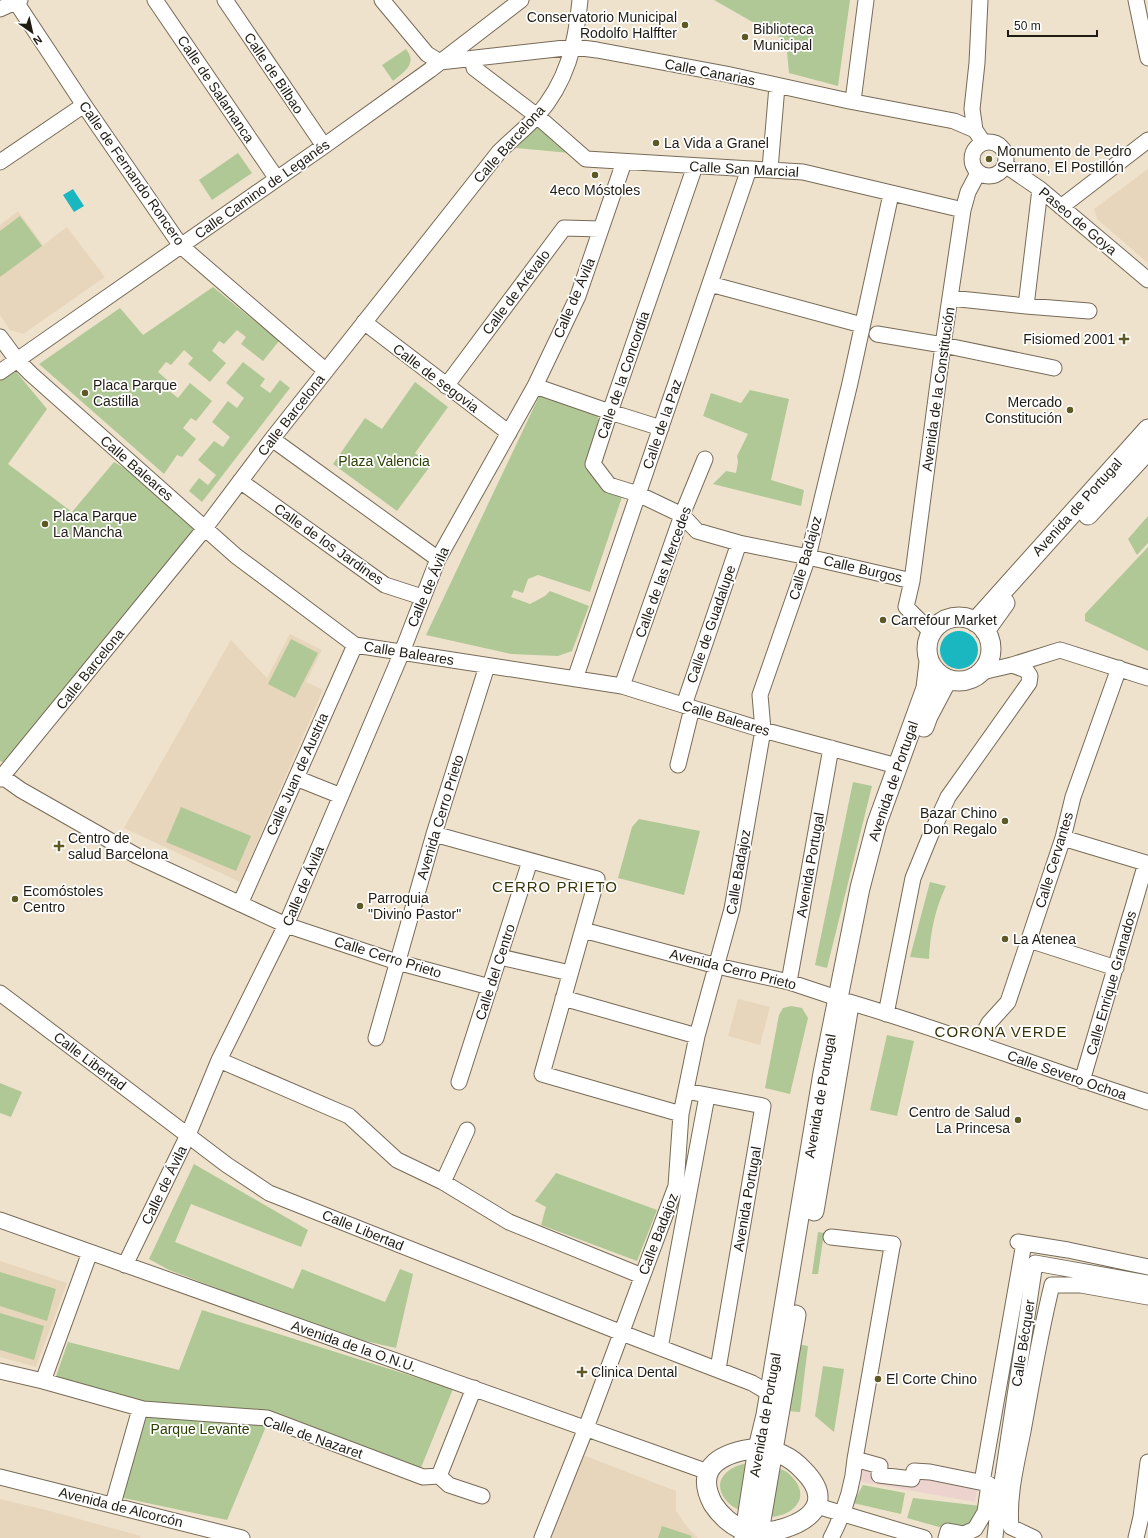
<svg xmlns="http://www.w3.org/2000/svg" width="1148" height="1538" font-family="Helvetica,sans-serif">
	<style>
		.built { fill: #e7d6bb }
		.industrial { fill: #edd3ce }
		.green { fill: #b0c896 }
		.water { fill: #1bb7c1 }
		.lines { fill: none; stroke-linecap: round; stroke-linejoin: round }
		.minor-casing { stroke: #776b58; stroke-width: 17 }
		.major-casing { stroke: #776b58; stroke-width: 21 }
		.minor { stroke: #fff; stroke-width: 15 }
		.major { stroke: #fff; stroke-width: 19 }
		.poi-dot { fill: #5e5824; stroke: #fff; stroke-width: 1.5 }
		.labels { text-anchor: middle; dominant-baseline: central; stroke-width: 3.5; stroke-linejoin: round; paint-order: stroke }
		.poi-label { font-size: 14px; fill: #201c14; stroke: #fff; text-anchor: start }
		.street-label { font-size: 14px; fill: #201c14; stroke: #fff }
		.park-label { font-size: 14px; fill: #2a4001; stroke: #fff }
		.neighbourhood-label { font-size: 15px; letter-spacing: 1px; fill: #39350a; stroke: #fff }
	</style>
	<rect width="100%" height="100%" fill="#efe2cc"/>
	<path class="built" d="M1148,169v94l-51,-44 -3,-10z
		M18,211l25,34 24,-18 38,50 -82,57 -13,-4 -10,-15v-90z
		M290,634l32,16 -16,32 17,8 -83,192 -116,-54 107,-188 36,38z
		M738,999l32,8 -10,38 -32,-9z
		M0,1261l67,22 -31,84 -36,-10z
		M583,1455l93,36v20l12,17 10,10h-147z
		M0,1499l46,11 95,26 -1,2h-140z"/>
	<path class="industrial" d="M860,1463l19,12 35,-4 65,10 -4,21 -113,-20 -4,-7z"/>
	<path class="green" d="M714,0h136l-12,86 -49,-13 -3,-32z
		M406,49c12,15 -2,23 -13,32l-11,-16z
		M538,124l32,29 -54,-5z
		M238,153l14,20 -40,27 -13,-20z
		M20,216l22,30 -42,31v-46z
		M213,287l66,54 -16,20 -22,-17 5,-7 -9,-7 -13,14 -5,-3 -7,10 14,12 -16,19 -22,-18 5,-6 -9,-8 -13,15 -5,-3 -8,10 14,12 -4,6 10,8 12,-15 22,18 -16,20 -5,-3 -8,10 13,11 -14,18 -5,-2 -13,19 -125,-110 81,-56 23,27z
		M243,362l22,17 -5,7 10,7 10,-13 10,8 -88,114 -13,-11 10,-13 9,7 8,-10 -18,-15 16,-19 9,6 7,-10 -18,-15 16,-21 9,7 7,-10 -18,-15z
		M13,368l34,41 -39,55 64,48 42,-50 33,20 49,45 -12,18 -179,218 -5,-2v-383z
		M415,382l33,25 -33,46 16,12 -34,46 -64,-47 32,-46 17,11z
		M543,388l53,25 4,10 -13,43 19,26 16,5 -32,95 -52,-17 -10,4 -5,14 -9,-3 -3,7 19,7 15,-8 5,-5 39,15 -17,45 -14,5 -47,-2 -85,-19z
		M750,390l39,9 -18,81 33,10 -3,16 -88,-22 13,-13 10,2 2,-11 -1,-6 11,-22 -45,-18 8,-23 30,10z
		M1148,516v27l-11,12 -9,-16z
		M1148,547v104l-63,-30v-7z
		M291,639l27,14 -23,45 -27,-14z
		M853,782l19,4 -45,182 -12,-3z
		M181,807l70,29 -15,35 -70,-29z
		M639,819l61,12 -16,64 -66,-17 14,-51z
		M930,882l16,4c-11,23 -16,48 -17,73l-19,-2z
		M791,1006l11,2 6,10 -18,76 -25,-6 14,-73 4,-7z
		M887,1035l27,6 -17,75 -27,-6z
		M0,1083l22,9 -11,25 -11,-4z
		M194,1164l114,66 -7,17 -110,-43 -16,38 118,47 9,-20 83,33 15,-33 13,5 -17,74 -53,-12 -174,-66 -20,-11z
		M556,1173l101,37 -20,51 -96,-36 5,-18 -11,-6z
		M818,1232l6,1 -6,41h-6z
		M0,1272l56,17 -9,32 -47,-15z
		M202,1310l251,79 -37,91 -149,-56 -40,96 -108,-23 25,-95 -89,-23 13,-37 111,28z
		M0,1313l44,13 -10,34 -34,-10z
		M797,1344l11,2 -8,66 -13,-1z
		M823,1366l21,3 -10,63 -19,-16z
		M748,1463l-8,47c-6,-2 -11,-6 -15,-11 -14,-19 4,-33 23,-36z
		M780,1469c5,1 9,4 13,9 17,19 2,36 -20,39l-4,-4 8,-43z
		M863,1485l42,8 -4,21 -48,-11z
		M913,1498l68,8 -17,28 -57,-16z
		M662,1526l30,10 -1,2h-33z"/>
	<path class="water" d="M73,189l11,17 -10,6 -11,-17z
		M940 650a19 19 0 1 1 38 0a19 19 0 1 1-38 0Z"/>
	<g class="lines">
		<defs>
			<path id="minor" d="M155,0l122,179
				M225,0l99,146
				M382,0l45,54 13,8
				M980,0l-3,63 -5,46 3,21 8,12
				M1136,0l12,58
				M16,2l68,103 97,141 145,125
				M0,9l20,-9
				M473,59l1,9 63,48 49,43 217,13 160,38
				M440,62l134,-15 23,3 129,24 123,27 105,20 21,9
				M853,101l13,-101
				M972 159a17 17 0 1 1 34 0a17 17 0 1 1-34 0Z
				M0,162l84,-57
				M1005,165l35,24 108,91
				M695,166l-85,246 -17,52 16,21 29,9 44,21 15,16 42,12 69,14 104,24
				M770,169l7,-83
				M1061,207l87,-67
				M710,284l152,41
				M950,298l76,8 14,-117
				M1026,306l63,5
				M364,322l145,111
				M877,334l66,11 111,23
				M0,337l17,23 14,14 205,182 119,89 267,41 141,44 134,36
				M0,372l324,-226 106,-76 91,-70
				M446,386l118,-158 37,1
				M535,386l75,26 51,16
				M272,439l166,120
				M240,481l145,104 37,12
				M931,632l-25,-25 6,-26 31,-236 20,-135 5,-18 10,-19
				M982,672l30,-7 48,-15 88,28
				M575,679l174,-510
				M622,686l60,-171 23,-56
				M684,705l55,-162
				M678,765l14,-57
				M0,775l21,15 116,66 149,69 111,37 93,25
				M296,778l45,18
				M0,779l205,-251 67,-89 227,-287c12,-12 26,-23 38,-36 30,-34 39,-72 43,-116
				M434,834l163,45 -55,195 139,40
				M1063,838l83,25 -64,218
				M240,904l115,-259
				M583,930l134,36 72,16 48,16
				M1029,940l87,28
				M500,957l70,16
				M789,982l42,-234
				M0,993l227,172 42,28 353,140 130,50 17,10
				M563,998l134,38
				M849,1002c101,30 199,68 299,100
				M886,1014l27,-136 18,-44 17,-37 81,-114 1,-7 -4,-6 -14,-5
				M376,1038l58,-204 53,-168
				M978,1044l11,-21 19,-21 55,-164 10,-41 46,-129
				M219,1060l130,56 48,44 46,22 66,40 133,54
				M459,1082l71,-221
				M686,1091l77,15 -45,263
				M443,1182l24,-52
				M0,1220l708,252
				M831,1237l62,7
				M1024,1243l44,7 80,17
				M125,1265l63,-130 31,-75 67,-135 116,-273 36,-93 97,-173 43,-90 46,-134
				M660,1348l47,-252
				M0,1371l43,10 100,28 124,9 156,59 16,-1 10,9 33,11
				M43,1381l47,-129
				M855,1459l37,-212
				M439,1476l35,-88
				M0,1477l242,61
				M982,1482l42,-239 -6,-1
				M113,1504l27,-95
				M817,1506l107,32
				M995,1537l4,-35 36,-239 113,20
				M542,1538l44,-110 90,-242 5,-72 16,-78 35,-127 31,-179 -3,-35 48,-138 42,-174 41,-189
				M831,1538c13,-25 22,-51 24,-79l25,7 -1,9 33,4 2,-8 16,1 59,12 -4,28 -10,17 -11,5 -16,-3 -2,7
				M1034,1538l-23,-11c-3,-32 6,-65 12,-96 9,-49 17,-98 29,-146h29l67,12
				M1136,1538l5,-21 7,-55"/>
			<path id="major" d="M1088,515l60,-65
				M927 649a32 32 0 1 1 64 0a32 32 0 1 1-64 0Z
				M975,622l173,-193
				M985,631l20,-28
				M924,727l4,-11 19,-36
				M814,1211l34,-200
				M758,1448c19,3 32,8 45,22 31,31 9,51 -25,60 -11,2 -23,6 -33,1 -13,-5 -25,-16 -32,-27 -21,-39 12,-52 45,-56z
				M744,1538l14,-90 8,-33 57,-342 37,-185 17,-65 49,-135 3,-26
				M758,1538l38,-223"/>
		</defs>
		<use href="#minor" class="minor-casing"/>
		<use href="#major" class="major-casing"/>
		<use href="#minor" class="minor"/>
		<use href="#major" class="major"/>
	</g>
	<g class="poi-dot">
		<circle cx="685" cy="25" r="4"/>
		<circle cx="745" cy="37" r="4"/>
		<circle cx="656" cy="143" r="4"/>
		<circle cx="989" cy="159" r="4"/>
		<circle cx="595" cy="175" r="4"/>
		<path d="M1122 333h4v4h4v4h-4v4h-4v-4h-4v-4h4z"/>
		<circle cx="85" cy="393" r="4"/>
		<circle cx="1070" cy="410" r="4"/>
		<circle cx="45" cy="524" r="4"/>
		<circle cx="883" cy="620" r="4"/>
		<circle cx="1005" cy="821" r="4"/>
		<path d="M57 840h4v4h4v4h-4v4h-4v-4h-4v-4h4z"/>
		<circle cx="15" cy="899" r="4"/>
		<circle cx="360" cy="906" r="4"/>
		<circle cx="1005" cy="939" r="4"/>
		<circle cx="1018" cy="1120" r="4"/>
		<path d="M580 1366h4v4h4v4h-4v4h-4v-4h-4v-4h4z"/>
		<circle cx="878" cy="1379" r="4"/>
	</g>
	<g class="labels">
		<g class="poi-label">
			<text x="677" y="17" text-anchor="end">Conservatorio Municipal<tspan x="677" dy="16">Rodolfo Halffter</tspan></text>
			<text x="753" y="29">Biblioteca<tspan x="753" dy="16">Municipal</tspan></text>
			<text x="664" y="143">La Vida a Granel</text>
			<text x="997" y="151">Monumento de Pedro<tspan x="997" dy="16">Serrano, El Postillón</tspan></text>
			<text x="595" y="190" text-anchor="middle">4eco Móstoles</text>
			<text x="1115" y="339" text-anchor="end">Fisiomed 2001</text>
			<text x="93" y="385">Placa Parque<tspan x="93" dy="16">Castilla</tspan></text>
			<text x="1062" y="402" text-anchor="end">Mercado<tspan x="1062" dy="16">Constitución</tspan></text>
			<text x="53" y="516">Placa Parque<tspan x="53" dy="16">La Mancha</tspan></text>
			<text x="891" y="620">Carrefour Market</text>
			<text x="997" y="813" text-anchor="end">Bazar Chino<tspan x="997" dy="16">Don Regalo</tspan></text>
			<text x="68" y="838">Centro de<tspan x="68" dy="16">salud Barcelona</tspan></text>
			<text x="23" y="891">Ecomóstoles<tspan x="23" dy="16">Centro</tspan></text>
			<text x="368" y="898">Parroquia<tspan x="368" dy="16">"Divino Pastor"</tspan></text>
			<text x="1013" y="939">La Atenea</text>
			<text x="1010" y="1112" text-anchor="end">Centro de Salud<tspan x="1010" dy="16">La Princesa</tspan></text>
			<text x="591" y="1372">Clinica Dental</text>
			<text x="886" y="1379">El Corte Chino</text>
		</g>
		<g class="street-label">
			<text transform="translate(710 72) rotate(11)">Calle Canarias</text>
			<text transform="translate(274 73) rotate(56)">Calle de Bilbao</text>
			<text transform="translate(216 89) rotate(56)">Calle de Salamanca</text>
			<text transform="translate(509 144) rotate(-48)">Calle Barcelona</text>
			<text transform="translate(744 169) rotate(3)">Calle San Marcial</text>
			<text transform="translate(132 173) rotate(55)">Calle de Fernando Roncero</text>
			<text transform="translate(262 189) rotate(-35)">Calle Camino de Leganés</text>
			<text transform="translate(1078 221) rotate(40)">Paseo de Goya</text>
			<text transform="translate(516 292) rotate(-53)">Calle de Arévalo</text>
			<text transform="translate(574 298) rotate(-67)">Calle de Ávila</text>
			<text transform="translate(623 375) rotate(-71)">Calle de la Concordia</text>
			<text transform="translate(436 378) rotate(37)">Calle de segovia</text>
			<text transform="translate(938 389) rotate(-82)">Avenida de la Constitución</text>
			<text transform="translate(291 415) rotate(-52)">Calle Barcelona</text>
			<text transform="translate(662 424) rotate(-71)">Calle de la Paz</text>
			<text transform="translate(137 468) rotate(41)">Calle Baleares</text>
			<text transform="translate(1077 507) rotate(-48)">Avenida de Portugal</text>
			<text transform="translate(329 544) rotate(35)">Calle de los Jardines</text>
			<text transform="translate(805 558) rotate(-74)">Calle Badajoz</text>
			<text transform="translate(863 569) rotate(13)">Calle Burgos</text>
			<text transform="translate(663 572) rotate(-70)">Calle de las Mercedes</text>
			<text transform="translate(428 587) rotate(-67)">Calle de Ávila</text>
			<text transform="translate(711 624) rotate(-71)">Calle de Guadalupe</text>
			<text transform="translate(409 653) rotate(9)">Calle Baleares</text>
			<text transform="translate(90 669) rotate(-51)">Calle Barcelona</text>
			<text transform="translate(726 718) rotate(17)">Calle Baleares</text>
			<text transform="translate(297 774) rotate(-66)">Calle Juan de Austria</text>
			<text transform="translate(893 781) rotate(-71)">Avenida de Portugal</text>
			<text transform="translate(440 817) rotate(-73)">Avenida Cerro Prieto</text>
			<text transform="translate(1054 860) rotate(-73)">Calle Cervantes</text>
			<text transform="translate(810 865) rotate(-80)">Avenida Portugal</text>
			<text transform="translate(738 872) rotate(-80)">Calle Badajoz</text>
			<text transform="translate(303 886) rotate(-67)">Calle de Ávila</text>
			<text transform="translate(388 957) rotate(17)">Calle Cerro Prieto</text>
			<text transform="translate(733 969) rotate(14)">Avenida Cerro Prieto</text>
			<text transform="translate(495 972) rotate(-72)">Calle del Centro</text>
			<text transform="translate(1111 983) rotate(-74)">Calle Enrique Granados</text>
			<text transform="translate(90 1061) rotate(37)">Calle Libertad</text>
			<text transform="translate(1067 1075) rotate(19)">Calle Severo Ochoa</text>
			<text transform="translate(820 1096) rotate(-80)">Avenida de Portugal</text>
			<text transform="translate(164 1185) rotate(-64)">Calle de Ávila</text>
			<text transform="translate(747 1199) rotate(-80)">Avenida Portugal</text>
			<text transform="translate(363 1230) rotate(22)">Calle Libertad</text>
			<text transform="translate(658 1234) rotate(-69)">Calle Badajoz</text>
			<text transform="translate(1023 1343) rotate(-81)">Calle Bécquer</text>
			<text transform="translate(354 1346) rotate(19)">Avenida de la O.N.U.</text>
			<text transform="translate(765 1415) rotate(-80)">Avenida de Portugal</text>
			<text transform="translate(313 1437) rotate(19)">Calle de Nazaret</text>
			<text transform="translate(121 1507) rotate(14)">Avenida de Alcorcón</text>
		</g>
		<g class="park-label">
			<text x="384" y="461">Plaza Valencia</text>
			<text x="200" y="1429">Parque Levante</text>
		</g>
		<g class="neighbourhood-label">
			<text x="555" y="886">CERRO PRIETO</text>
			<text x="1001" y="1031">CORONA VERDE</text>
		</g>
	</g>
	<g transform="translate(32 32) rotate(146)" stroke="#ffffff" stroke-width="3" paint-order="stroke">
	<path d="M0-3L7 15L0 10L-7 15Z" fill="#201c14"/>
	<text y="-6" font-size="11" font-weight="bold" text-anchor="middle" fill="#201c14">N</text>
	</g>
	<path d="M1008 30v6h89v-6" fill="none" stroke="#201c14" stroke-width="2"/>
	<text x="1014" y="30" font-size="12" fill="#201c14" stroke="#ffffff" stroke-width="3" paint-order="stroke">50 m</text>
</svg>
